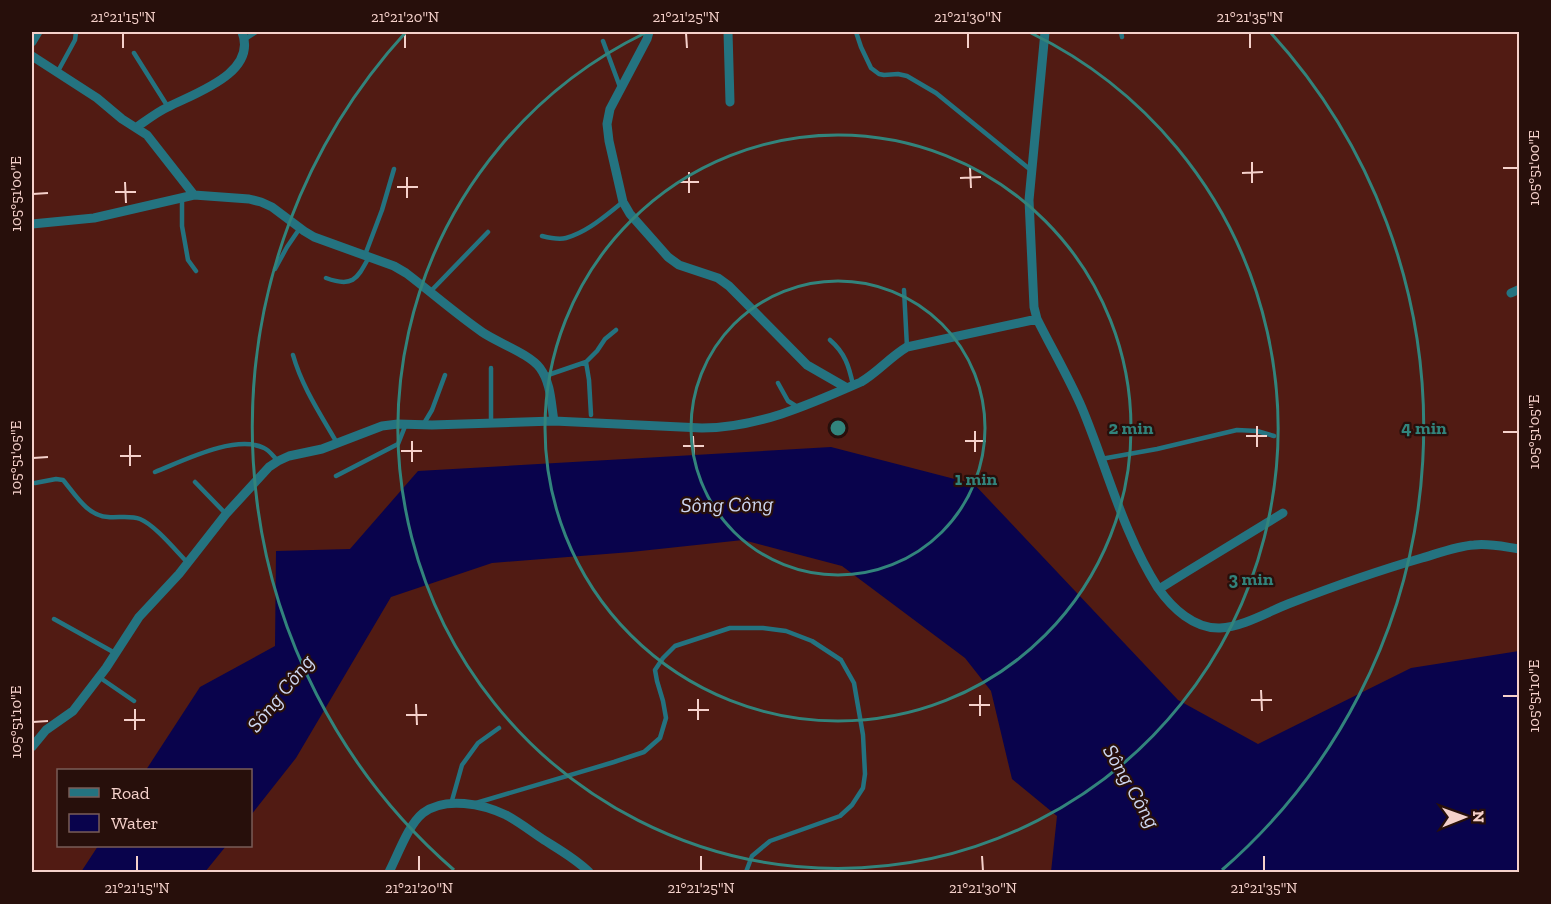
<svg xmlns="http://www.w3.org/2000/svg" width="1551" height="904" font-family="'Zilla Slab',serif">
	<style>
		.water { fill: #09034c }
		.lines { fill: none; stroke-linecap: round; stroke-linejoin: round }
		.service { stroke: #247380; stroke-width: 4.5 }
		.minor { stroke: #247380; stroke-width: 9 }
		.ticks { fill: none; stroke: #f5d1cb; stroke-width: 2 }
		.ring { fill: none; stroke: #32847c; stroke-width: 3 }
		.labels { text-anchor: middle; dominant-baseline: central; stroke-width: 4.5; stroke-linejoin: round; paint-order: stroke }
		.water-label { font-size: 21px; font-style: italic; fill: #ced7f1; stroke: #270f0b }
		.centre { fill: #32847c; stroke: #270f0b; stroke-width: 3 }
		.ring-label { font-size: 18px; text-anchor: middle; font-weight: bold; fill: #32847c; stroke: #270f0b; stroke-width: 4.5; stroke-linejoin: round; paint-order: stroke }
		.neatline { fill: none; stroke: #f5d1cb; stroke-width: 2 }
		.ticks-label { font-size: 15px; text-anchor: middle; fill: #f5d1cb }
	</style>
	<rect width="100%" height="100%" fill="#511b13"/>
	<path class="water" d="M831,447l143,37 204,216 80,44 153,-76 108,-17v221h-468l6,-56 -45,-37 -21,-88 -26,-33 -123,-92 -99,-26 -112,12 -139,11 -101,34 -95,161 -45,57 -1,-45h-104l54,-83 75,-41 1,-95 74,-2 68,-78z
		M98,846h128l-21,26h-124z"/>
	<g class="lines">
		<path class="service" d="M856,32l5,15 10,21 8,6 5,1 14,-1 9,2 29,17 96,78
			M1121,32l1,5
			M245,39l11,-7
			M603,41l17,46
			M134,53l34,54
			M57,73l18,-33 1,-8
			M182,197v29l6,34 8,11
			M542,236c8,2 16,4 24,2 22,-6 40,-23 57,-36
			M365,255l17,-45 12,-41
			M275,269l12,-22 13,-19
			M326,278c27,10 31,1 43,-21
			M904,290l3,57
			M430,292l58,-60
			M830,340c15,13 19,26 23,45
			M293,355c9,32 28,60 44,88
			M586,362l3,18 2,35
			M545,376l41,-14 11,-11 8,-12 11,-9
			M778,383l10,18 11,7
			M491,422v-54
			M423,425l9,-15 13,-35
			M1101,459l56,-10 80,-19 20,1 17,5
			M155,472c28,-11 80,-38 109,-24 5,2 9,8 14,13
			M336,476l62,-32 8,-20
			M195,482l31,32
			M35,483l21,-4 7,1c12,14 24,36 45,37 10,1 22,-2 32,2 15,6 36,32 48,44
			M54,619l61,34
			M99,677l35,24
			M476,803l138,-41 30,-10 16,-14 6,-20 -3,-17 -6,-20 -2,-11 8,-12 12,-12 55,-18h33l23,3 26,10 29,19 13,23 9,52 2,39 -2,14 -11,17 -12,11 -70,25 -18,15 -6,16
			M451,804l11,-39 16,-22 21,-15"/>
		<path class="minor" d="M649,32l-2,7 -37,70 -3,15 2,17 14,61 7,12 38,43 11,8 39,13 11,8 78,79 40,23
			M728,32l2,70
			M1045,32l-16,168 5,107 3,12c15,30 32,59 45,89 25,60 41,125 76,180 14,20 36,41 62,40 22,-1 48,-16 68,-24 44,-17 89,-33 134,-46 17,-5 35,-12 52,-13 15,-2 31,2 46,4
			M32,42l6,-10
			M32,56l65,42 25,21 25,16 47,60
			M137,127c10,-7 20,-15 31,-20 27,-14 90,-34 74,-75
			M32,224l62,-6 100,-23 55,4 12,3 11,5 32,24 10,6 80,29 12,7c25,19 50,41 76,59 16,11 48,22 58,36 11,15 11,35 14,53
			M1511,293l9,-4
			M1159,589l29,-18 95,-58
			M32,747l14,-17 27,-19 33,-43 33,-51 40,-43 47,-60 43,-47 9,-6 11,-5 33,-7 60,-23 16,-2 34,1 122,-4 148,7c56,0 109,-24 159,-46 17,-10 29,-25 46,-35l130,-28
			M389,872c9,-17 19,-47 34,-59 22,-17 60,-9 83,2 13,7 26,17 38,25 16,10 32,19 45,32"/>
	</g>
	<path class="ticks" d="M123,33v15M405,33v15M686,33l1,15M968,33v15M1250,33v15M1252,162v21M970,167l1,21M1503,168h15M689,172v21M1242,173l21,-1M407,177v21M960,178l21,-1M125,182l1,21M678,182h21M397,187h21M115,192h21M33,194l15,-1M1257,426v21M975,431v21M1503,432h15M693,436l1,21M1246,436h21M412,441v21M965,441h21M130,445v21M683,446h21M401,451h21M120,456h21M33,458l15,-1M1261,690l1,21M980,695v21M1503,696h15M698,699v21M1251,700h21M416,704l1,21M969,705h21M135,709v21M688,710h21M406,715h21M124,720h21M33,722l15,-1M137,856v15M419,856v15M701,856v15M982,856l1,15M1264,856v15"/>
	<g class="ring">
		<circle cx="838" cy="428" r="147"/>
		<circle cx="838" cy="428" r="293"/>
		<path d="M1031 33A440 440 0 1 1 645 33"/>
		<path d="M454 870A586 586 0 0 1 406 32M1270 32A586 586 0 0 1 1222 870"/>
	</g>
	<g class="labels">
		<g class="water-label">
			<text transform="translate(727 504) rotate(-1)">Sông Công</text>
			<text transform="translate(280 693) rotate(-51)">Sông Công</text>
			<text transform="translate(1132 786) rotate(60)">Sông Công</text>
		</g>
	</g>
	<circle cx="838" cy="428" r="9" class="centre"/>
	<g class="ring-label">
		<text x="1131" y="434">2 min</text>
		<text x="1424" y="434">4 min</text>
		<text x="976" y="485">1 min</text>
		<text x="1251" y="585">3 min</text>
	</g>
	<rect width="1551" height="904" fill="none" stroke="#270f0b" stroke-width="66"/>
	<rect x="57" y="769" width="195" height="78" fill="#270f0b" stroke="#795d58" stroke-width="1.5"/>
	<rect x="69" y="788" width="30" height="9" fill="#247380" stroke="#795d58" stroke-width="1.5"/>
	<text x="111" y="799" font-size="18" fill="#f5d1cb">Road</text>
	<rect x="69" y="814" width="30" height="18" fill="#09034c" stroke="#795d58" stroke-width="1.5"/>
	<text x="111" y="829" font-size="18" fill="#f5d1cb">Water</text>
	<g transform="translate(1464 817) rotate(89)" stroke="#270f0b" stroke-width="4.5" paint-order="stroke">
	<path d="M0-4.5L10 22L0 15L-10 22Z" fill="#f5d1cb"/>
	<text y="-9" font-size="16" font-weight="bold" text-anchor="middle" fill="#f5d1cb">N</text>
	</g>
	<rect x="33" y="33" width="1485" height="838" class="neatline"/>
	<g class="ticks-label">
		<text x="123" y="22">21°21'15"N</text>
		<text x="405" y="22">21°21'20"N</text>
		<text x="686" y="22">21°21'25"N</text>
		<text x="968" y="22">21°21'30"N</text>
		<text x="1250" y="22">21°21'35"N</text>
		<text transform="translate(1534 168) rotate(-90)" y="5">105°51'00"E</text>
		<text transform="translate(16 194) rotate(-90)" y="5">105°51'00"E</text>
		<text transform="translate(1534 432) rotate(-90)" y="5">105°51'05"E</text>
		<text transform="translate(16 458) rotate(-90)" y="5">105°51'05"E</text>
		<text transform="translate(1534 696) rotate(-90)" y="5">105°51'10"E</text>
		<text transform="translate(16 722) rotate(-90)" y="5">105°51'10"E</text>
		<text x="137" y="893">21°21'15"N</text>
		<text x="419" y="893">21°21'20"N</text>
		<text x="701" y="893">21°21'25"N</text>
		<text x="983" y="893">21°21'30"N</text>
		<text x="1264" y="893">21°21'35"N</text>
	</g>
</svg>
